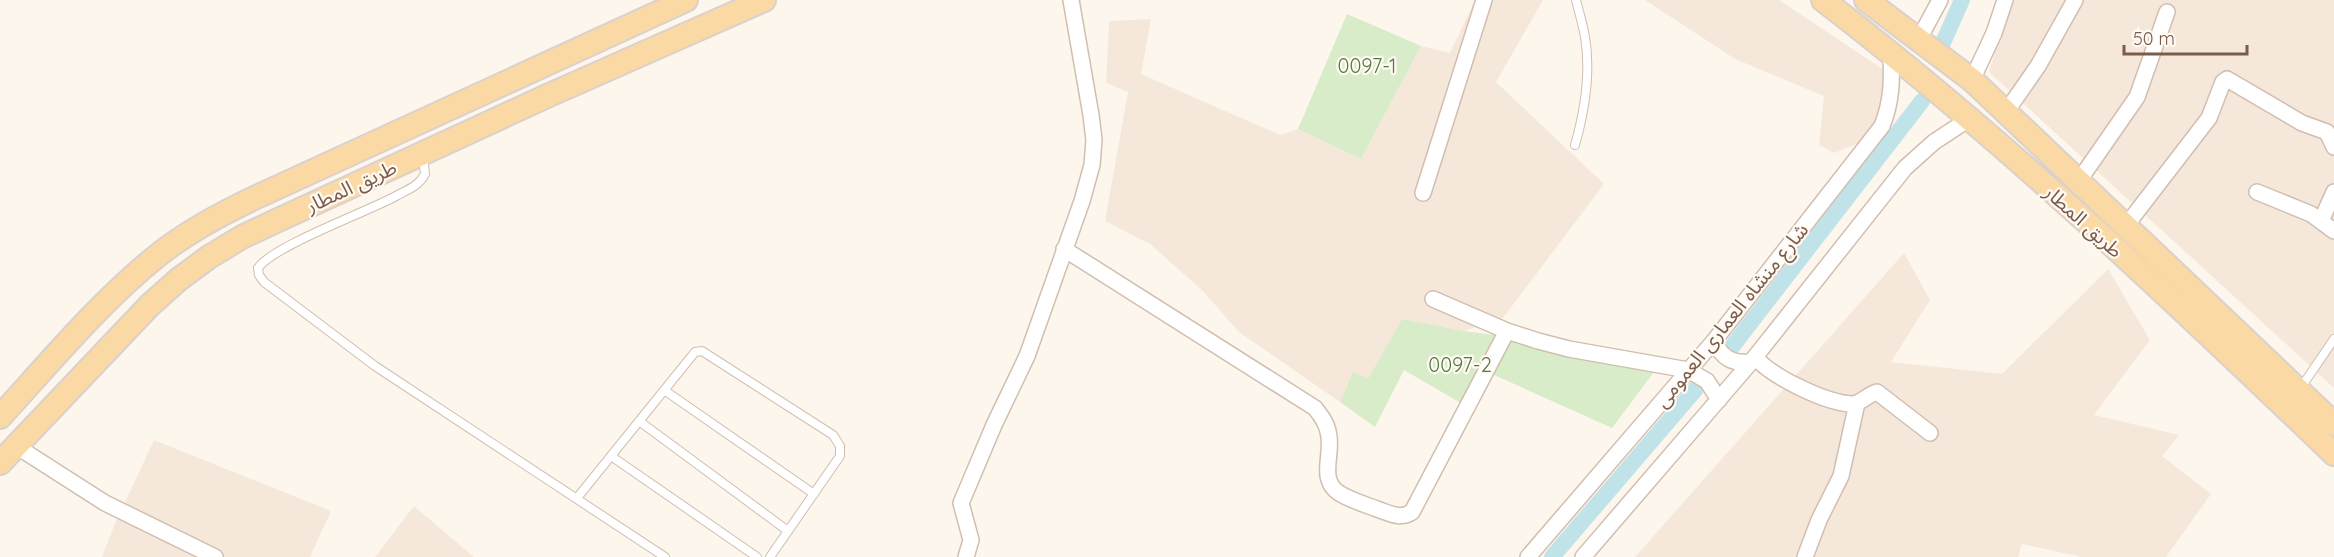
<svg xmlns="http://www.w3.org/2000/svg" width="2334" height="557" font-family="Quicksand,'Noto Sans Arabic',sans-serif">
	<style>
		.residential { fill: #f5e8da }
		.green { fill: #d8ecc9 }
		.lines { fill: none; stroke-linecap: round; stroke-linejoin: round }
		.canal { stroke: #bfe3e8; stroke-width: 16 }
		.service-casing { stroke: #d1beb0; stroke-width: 10 }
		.minor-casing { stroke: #d1beb0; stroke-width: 18 }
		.primary-casing { stroke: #dad1cd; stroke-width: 26 }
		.service { stroke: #fff; stroke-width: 8 }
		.minor { stroke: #fff; stroke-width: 15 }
		.primary { stroke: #fbd9a5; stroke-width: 22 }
		.labels { text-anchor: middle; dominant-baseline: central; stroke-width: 4.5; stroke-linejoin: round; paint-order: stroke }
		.park-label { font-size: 20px; fill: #537a41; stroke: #fffaf3 }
		.street-label { font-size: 20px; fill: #7a5c4d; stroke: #fffaf3 }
	</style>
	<rect width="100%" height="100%" fill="#fdf6ec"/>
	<path class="residential" d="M1475,0h68l-47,82 108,102 -101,134 -39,13 -62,-12 -34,61 -15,-8 -13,30 -101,-70 -36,-41 -53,-47 -45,-23 23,-129 -22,-9 3,-62 42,-2 -10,55 139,61 18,-6 63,30 60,-113 29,7z
		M1645,0h134l114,76 -21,62 -38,15 -15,-8 5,-49 -89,-37z
		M2011,0h323v388l-345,-316z
		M1904,253l26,47 -39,62 111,12 106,-105 42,71 -56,75 85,20 -17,21 49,38 -45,63h-84l-60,-13 -4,13h-383z
		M154,440l177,71 -21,46h-208l12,-31z
		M414,506l60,51h-99z"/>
	<path class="green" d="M1347,14l74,32 -60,113 -63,-30z
		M1402,319l62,12 59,8 134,29 -45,60 -120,-54 -21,35 -67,-39 -29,57 -35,-25 13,-30 15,7z"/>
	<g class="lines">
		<path class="canal" d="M1942,45l20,-45
			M1728,352l194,-251
			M1552,557l144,-168"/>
		<defs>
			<path id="service" d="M1575,145c10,-35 16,-72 10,-108 -2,-12 -6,-25 -9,-37
				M423,155l2,19c-6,12 -18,16 -29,22 -29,16 -123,50 -138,72l1,7 5,7 111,84 290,191
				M2300,389l34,-50
				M664,390l150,104
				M639,421l149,110
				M611,456l146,101
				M577,498l118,-146 7,-1 131,84 7,11v10l-70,101"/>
			<path id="minor" d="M1919,39l21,-39
				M1972,80l22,-47 11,-33
				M2006,112l32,-46 37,-66
				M2078,182l59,-85 30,-85
				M2257,192l54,22 23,17
				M1423,193l61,-193
				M2321,221l13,-29
				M2125,227l84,-109 14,-36 4,-3 75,44 25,9 7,15
				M1064,249l251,159c7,9 13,17 14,29 3,19 -10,43 10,56 11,7 25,11 38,16 12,4 23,11 35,3l95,-181
				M1433,299l74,32 31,10 31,8 119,21 19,11 12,19
				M1714,341c8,17 18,23 37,21
				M1755,357c17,20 71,46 97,47 9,0 16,-10 25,-12l53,41
				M16,446l89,57 110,54
				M966,557l5,-17 -10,-37 33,-78 33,-69 55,-155 10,-36 2,-25 -3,-25 -20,-115
				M1528,557l186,-216 168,-215c10,-25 10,-46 9,-72
				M1583,557l168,-195 154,-194 29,-26 35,-23
				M1805,557l14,-37 22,-44 16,-73"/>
			<path id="primary" d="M1823,0c181,139 347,297 511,454
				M1866,0l106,80 362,344
				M0,417c50,-55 99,-114 157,-161 32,-26 69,-45 106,-62l423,-194
				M0,463l150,-158 28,-25 31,-23 33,-20 34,-16 271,-125 217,-96"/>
		</defs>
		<use href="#service" class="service-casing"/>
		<use href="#minor" class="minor-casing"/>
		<use href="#primary" class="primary-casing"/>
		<use href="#service" class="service"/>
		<use href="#minor" class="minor"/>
		<use href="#primary" class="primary"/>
	</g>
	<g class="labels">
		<g class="park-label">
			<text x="1367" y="65">0097-1</text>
			<text x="1460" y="364">0097-2</text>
		</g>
		<g class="street-label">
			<text transform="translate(351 186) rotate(-25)">طريق المطار</text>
			<text transform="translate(2084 221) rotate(42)">طريق المطار</text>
			<text transform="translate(1731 315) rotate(-51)">شارع منشاه العمارى العمومى</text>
		</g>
	</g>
	<path d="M2124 45v9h123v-9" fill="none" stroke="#7a5c4d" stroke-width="3"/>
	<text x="2133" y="45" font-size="18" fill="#7a5c4d" stroke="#fffaf3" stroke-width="4.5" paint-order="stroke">50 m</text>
</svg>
